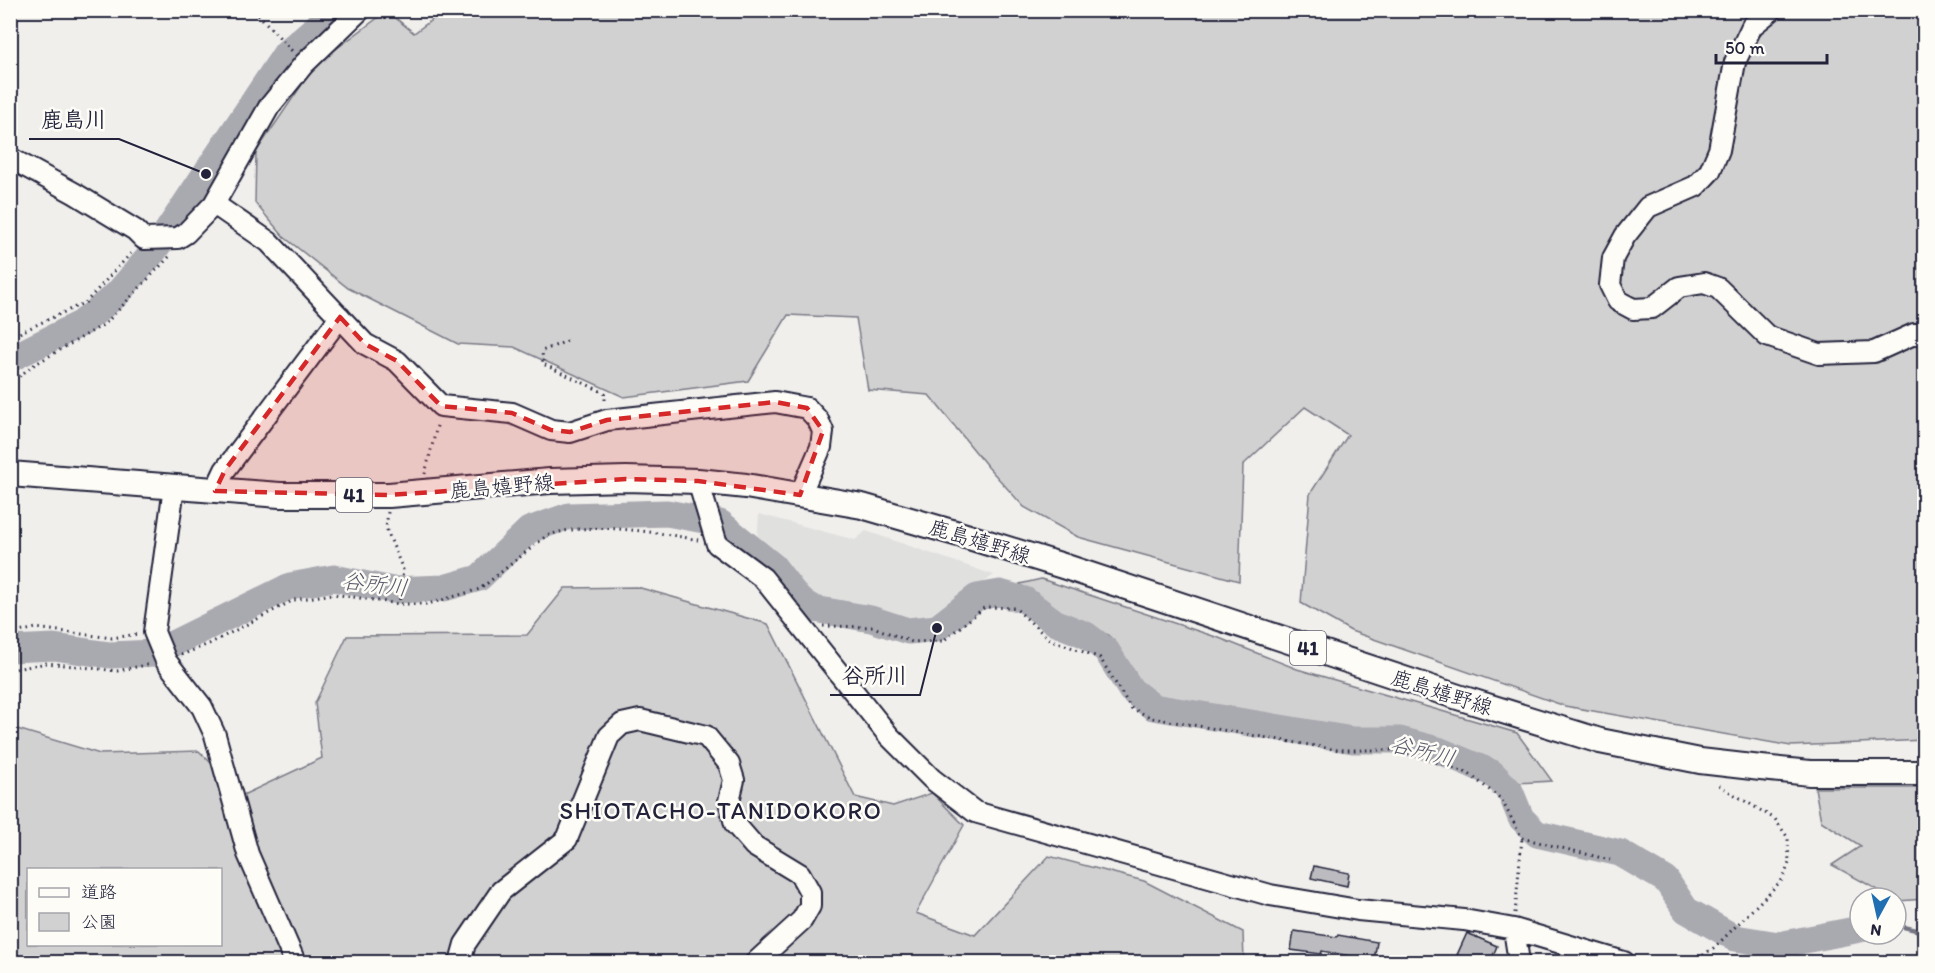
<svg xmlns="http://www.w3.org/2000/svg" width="1935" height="973" font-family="Itim,'Klee One',sans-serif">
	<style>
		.built { fill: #e0e0df }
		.green { fill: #d2d1d1; stroke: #7a7a86; stroke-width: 1.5; fill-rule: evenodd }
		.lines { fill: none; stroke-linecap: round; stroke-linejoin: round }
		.stream { stroke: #737381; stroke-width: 4.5 }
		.river { stroke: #a9a9b0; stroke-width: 27 }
		.building { fill: #bcbcc0; stroke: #22223b; stroke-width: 1.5 }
		.minor-casing { stroke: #22223b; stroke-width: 24 }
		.major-casing { stroke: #22223b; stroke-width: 28 }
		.path { stroke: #22223b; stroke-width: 3; stroke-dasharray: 1.5 4.5; stroke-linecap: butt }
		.minor { stroke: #fdfcf7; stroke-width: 20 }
		.major { stroke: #fdfcf7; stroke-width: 24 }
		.marked { fill: #d62828; fill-opacity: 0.2; stroke: #d62828; stroke-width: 4.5; stroke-dasharray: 12 8; stroke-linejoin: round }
		.labels { text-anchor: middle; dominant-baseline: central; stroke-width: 5; stroke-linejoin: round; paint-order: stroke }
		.shield { fill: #fdfcf7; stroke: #646373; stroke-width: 1.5 }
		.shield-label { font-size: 20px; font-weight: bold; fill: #22223b }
		.street-label { font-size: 21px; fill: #22223b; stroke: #fdfcf7 }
		.water-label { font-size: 22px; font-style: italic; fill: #58586a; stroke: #fdfcf7 }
		.quarter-label { font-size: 24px; letter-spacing: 1.5px; fill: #22223b; stroke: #fdfcf7 }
		.leader { fill: none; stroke: #22223b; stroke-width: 2 }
		.callout-dot { fill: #22223b; stroke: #fdfcf7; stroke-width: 2 }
		.callout-label { font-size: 22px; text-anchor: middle; font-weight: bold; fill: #22223b; stroke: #fdfcf7; stroke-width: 5; stroke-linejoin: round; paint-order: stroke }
	</style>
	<rect width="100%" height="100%" fill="#f0efec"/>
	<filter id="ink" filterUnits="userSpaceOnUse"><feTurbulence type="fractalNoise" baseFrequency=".0167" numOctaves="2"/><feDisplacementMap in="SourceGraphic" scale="12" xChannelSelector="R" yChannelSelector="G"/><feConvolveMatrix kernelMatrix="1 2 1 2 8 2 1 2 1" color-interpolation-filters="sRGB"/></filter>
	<g filter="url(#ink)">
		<path class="built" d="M759,514l96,26 11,-9 128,44 -59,43 -26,5 -40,-16 -59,-6 -53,-60z"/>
		<path class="green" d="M445,10l1479,1v729l-133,6 -226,-40 -214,-75 -50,-28 9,-109 38,-59 -43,-28 -62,58 -4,116 -161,-44 -54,-30 -36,-40 -59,-72 -61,-5 -12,-72 -68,-3 -40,66 -124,16 -110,-50 -56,-3 -110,-56 -64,-51 -29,-34 1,-51 60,-88 71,-53 27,22z
			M1041,579l178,59 78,31 220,64 35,48 -36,2 -24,-24 -94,-31 -66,3 -171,-32 -23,-16 -29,-48 -52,-19 -37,-32z
			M637,587l131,37 87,173 38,9 39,-13 32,32 -48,88 59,22 74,-79 95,25 99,51 1,30h-1233l-1,-233 4,-1 86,26 99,-3 44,44 79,-37 -7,-55 32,-67 180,-1 38,-47zM28,870h192v74h-192z
			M1815,788h109v111l-26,2 -66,-36 29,-19 -40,-25z"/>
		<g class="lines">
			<path class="stream" d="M1896,925l28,7"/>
			<path class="river" d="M10,359l72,-36 35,-29 37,-43 132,-198 50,-43
				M10,649l44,-2 56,8 44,-2 136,-67 44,-8 58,12 52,-2 35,-10 50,-48 40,-14 98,-3 53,10 53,43 26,34 15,9 57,10 37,12 29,-3 40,-31 23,-4 25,7 31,23 30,12 20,15 25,40 22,17 200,33h47l38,10 54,23 18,18 11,27 16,16 83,19 46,27 20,30 49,28 44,7 81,-16"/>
		</g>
		<path class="building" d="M1314,866l35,7 -2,13 -36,-8z
			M1294,931l43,6 1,-2 39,7 -3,18 -52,-9 -1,3 -30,-4z
			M1467,933l30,13 -7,17h-16l-17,-8z"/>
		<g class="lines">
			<defs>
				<path id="minor" d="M1772,10l-20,16 -17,36 -16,88 -9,21 -14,15 -48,21 -23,29 -12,22 -3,27 8,16 15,8 19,-1 27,-21 25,-4 14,5 49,48 52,18 55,-2 40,-18h10
					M10,158l64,35 61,37 9,9 34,-1 8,-5 28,-29 55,-97 35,-43 56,-54
					M214,204l55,38 96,102 32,17 44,45 71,7 39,17 19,2 37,-12 168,-18 32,6 11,12 5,11 -2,16 -21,48
					M698,481l19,63 46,34 126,158 43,43 43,33 295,83 88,15 106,10 50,9 110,33
					M174,487l-20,145 12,29 36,46 13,28 33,119 47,108
					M215,491l10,-21 115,-153
					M1514,929l5,33
					M460,962l5,-18 36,-53 66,-52 42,-103 13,-12 18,-4 66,16 23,28 5,16 -5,21 6,23 19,22 46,28 10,18v14l-8,14 -46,42"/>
				<path id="major" d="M10,474l270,21h109l161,-14 76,-2 72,2 48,5 116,20 107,31 94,29 395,131 142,44 100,20 61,7 49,5h114"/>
			</defs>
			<use href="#minor" class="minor-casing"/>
			<use href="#major" class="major-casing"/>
			<path class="path" d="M254,10l39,42
				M10,340l11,-8 65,-30 47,-51
				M567,341l-25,10 1,13 62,29v10
				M10,384l22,-18 73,-42 65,-68
				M425,474l13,-52
				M388,512l-2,16 17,42 -4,34
				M823,626l50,1 39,15 31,-1 42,-34 30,1 34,31 51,19 31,50 21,10 186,32h60l70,23 33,26 21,39 88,22
				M10,634l26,-6 76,10 27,-4
				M181,655l28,-11 85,-44 39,-6 66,10h29l52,-15 65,-52c35,-17 114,-5 153,3
				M10,670l37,-7 70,8 34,-7
				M1515,913l7,-75
				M1693,962l22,-15 68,-68 6,-16 -1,-25 -13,-19 -60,-36"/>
			<use href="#minor" class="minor"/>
			<use href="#major" class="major"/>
		</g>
	</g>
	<path class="marked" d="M340,317l25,27 32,17 44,45 71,7 39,17 19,2 37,-12 168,-18 32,6 16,23 -23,64 -102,-14 -72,-2 -237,16 -174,-4 10,-21z"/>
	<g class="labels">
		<g class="shield">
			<rect x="336" y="478" width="36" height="34" rx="4.5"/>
			<rect x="1290" y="631" width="36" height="34" rx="4.5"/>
		</g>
		<g class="shield-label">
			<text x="354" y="495">41</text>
			<text x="1308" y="648">41</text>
		</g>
		<g class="street-label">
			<text transform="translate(502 486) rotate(-5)">鹿島嬉野線</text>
			<text transform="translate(980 541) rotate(17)">鹿島嬉野線</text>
			<text transform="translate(1442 692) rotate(18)">鹿島嬉野線</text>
		</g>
		<g class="water-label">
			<text transform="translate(375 584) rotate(7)">谷所川</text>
			<text transform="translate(1423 751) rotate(14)">谷所川</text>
		</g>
		<g class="quarter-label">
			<text x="721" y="810">SHIOTACHO-TANIDOKORO</text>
		</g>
	</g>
	<path class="leader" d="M206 174L119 139H29M937 628L920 695H830"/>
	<g class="callout-dot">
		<circle cx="206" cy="174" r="6"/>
		<circle cx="937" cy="628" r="6"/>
	</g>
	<g class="callout-label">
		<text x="74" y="127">鹿島川</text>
		<text x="875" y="683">谷所川</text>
	</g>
	<rect width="1935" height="973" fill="none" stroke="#fdfcf7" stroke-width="36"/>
	<rect x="18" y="18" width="1899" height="937" fill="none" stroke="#22223b" stroke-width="2" filter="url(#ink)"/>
	<rect x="27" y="868" width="195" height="78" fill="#fdfcf7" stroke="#a5a5ac" stroke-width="1.5"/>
	<rect x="39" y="888" width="30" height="9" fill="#fdfcf7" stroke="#a5a5ac" stroke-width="1.5"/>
	<text x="81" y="898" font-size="18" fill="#22223b">道路</text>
	<rect x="39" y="913" width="30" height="18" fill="#d2d1d1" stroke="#a5a5ac" stroke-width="1.5"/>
	<text x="81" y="928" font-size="18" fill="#22223b">公園</text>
	<g transform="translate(1878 916) rotate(188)"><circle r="28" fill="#fdfcf7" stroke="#a5a5ac" stroke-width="1.5"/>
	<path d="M0-4.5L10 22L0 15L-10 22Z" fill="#1f6fb2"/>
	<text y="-9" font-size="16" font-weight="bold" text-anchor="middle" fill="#22223b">N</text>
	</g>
	<path d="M1716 54v9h111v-9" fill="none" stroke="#22223b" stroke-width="3"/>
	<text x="1725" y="54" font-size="18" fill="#22223b" stroke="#fdfcf7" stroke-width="4.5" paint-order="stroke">50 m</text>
</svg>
